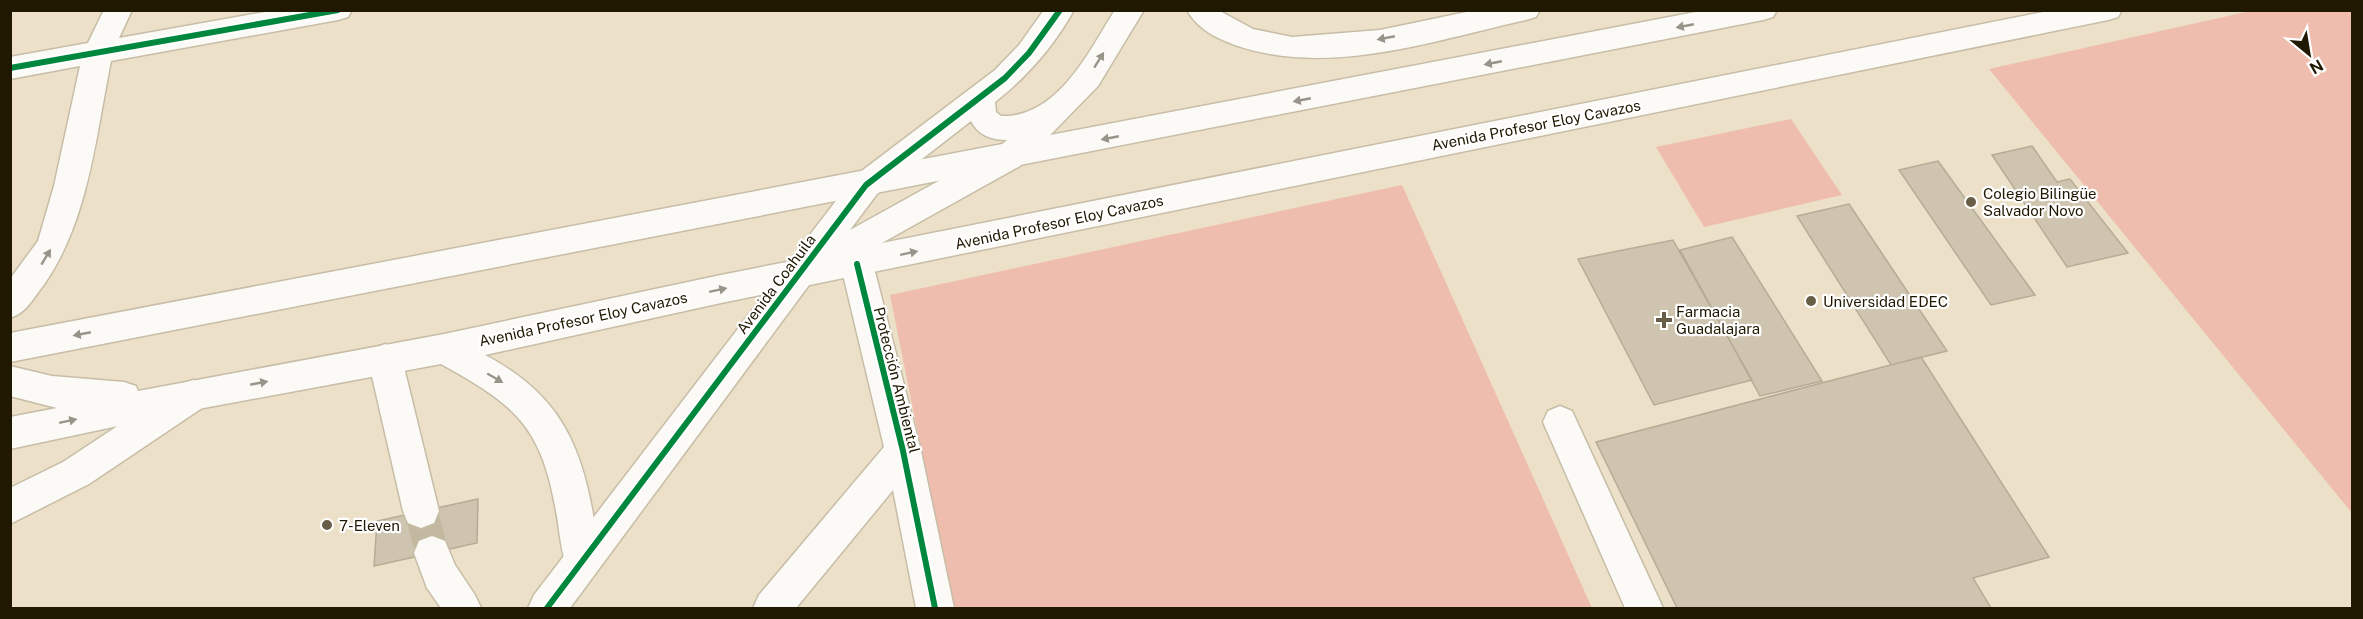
<svg xmlns="http://www.w3.org/2000/svg" width="2363" height="619" font-family="'Public Sans',sans-serif">
	<style>
		.green { fill: #eebdad }
		.building { fill: #cfc4af; stroke: #b6ac96; stroke-width: 1.5 }
		.lines { fill: none; stroke-linecap: round; stroke-linejoin: round }
		.minor-tunnel { stroke: #c3b8a0; stroke-width: 33; stroke-dasharray: 33 16; stroke-linecap: butt }
		.minor-casing { stroke: #c7bda7; stroke-width: 3 }
		.major-casing { stroke: #c7bda7; stroke-width: 3 }
		.minor { fill: #fcfaf7; fill-rule: evenodd }
		.major { fill: #fcfaf7; fill-rule: evenodd }
		.cycleway-casing { stroke: #fff; stroke-width: 10 }
		.cycleway { stroke: #00873e; stroke-width: 6 }
		.oneway { fill: #999489 }
		.poi-dot { fill: #685e47; stroke: #fff; stroke-width: 2 }
		.labels { text-anchor: middle; dominant-baseline: central; stroke-width: 4.5; stroke-linejoin: round; paint-order: stroke }
		.street-label { font-size: 15px; fill: #211802; stroke: #fff }
		.poi-label { font-size: 15px; fill: #211802; stroke: #fff; text-anchor: start }
	</style>
	<rect width="100%" height="100%" fill="#ece0c8"/>
	<path class="green" d="M2255,10l97,1v502l-363,-444z
		M1791,119l51,76 -138,32 -48,-80z
		M1402,185l190,423h-639l-63,-313z"/>
	<path class="building" d="M2032,146l25,36 13,-3 58,74 -61,14 -75,-112z
		M1938,161l97,134 -44,10 -92,-135z
		M1849,204l98,147 -56,14 -94,-149z
		M1732,237l90,144 -62,15 -80,-146z
		M1673,240l79,140 -98,25 -76,-146z
		M1921,357l128,200 -76,21 18,30h-314l-81,-166z
		M478,499l-1,44 -103,23 3,-45z"/>
	<g class="lines">
		<path class="minor-tunnel" d="M421,511l11,42"/>
		<defs>
			<path id="minor" d="M104,10h28l-13,28 157,-28h76l-4,7 -10,3 -227,41c-16,79 -23,168 -74,233 -8,11 -13,19 -27,24v-39l28,-38 16,-55 26,-120 -70,13v-22l78,-14z
				M1044,10h30c-20,36 -47,67 -79,92l1,10 5,4c57,2 88,-65 114,-106h29l-46,76 -78,80 -156,87 4,2 5,9 48,187 33,157h-38l-23,-118 -97,118h-43l6,-13 125,-148 -43,-181 -29,15 -242,327h-42l6,-13 321,-419 140,-106 24,-25zM971,121c7,14 20,19 36,19l-9,8 -148,82 27,-36z
				M385,344l12,5 5,10 37,152 -5,12 -13,5 -13,-5 -5,-12 -35,-152 5,-10z
				M193,380l12,4 5,11 -5,11 -116,78 -79,40v-36l53,-26 118,-78z
				M1560,406l12,5 91,197h-38l-82,-186 5,-11z
				M432,536l13,5 10,24 20,30 6,13h-40l-14,-20 -13,-35 5,-12z"/>
			<path id="major" d="M1187,10h31l35,19 39,8 88,-7 96,-20h64l-4,7 -10,3c-91,20 -196,57 -288,26 -20,-7 -40,-16 -51,-36z
				M1706,10h71l-4,7 -10,3 -1753,342v-29z
				M2053,10h69l-4,7 -10,3 -1387,283 -236,52c72,38 96,86 109,165 3,18 9,36 1,53l-13,6 -13,-6c-9,-21 -9,-44 -14,-67 -15,-83 -44,-103 -114,-142l-248,46 -183,39v-32l47,-9 -47,-12v-30l42,10 72,6 12,4 2,5 306,-57 277,-59z"/>
		</defs>
		<use href="#minor" class="minor-casing"/>
		<use href="#major" class="major-casing"/>
		<use href="#minor" class="minor"/>
		<use href="#major" class="major"/>
		<defs>
			<path id="cycleway" d="M10,68l328,-58
				M857,264l46,187 32,157
				M547,608l319,-423 139,-107 24,-25 31,-43"/>
		</defs>
		<use href="#cycleway" class="cycleway-casing"/>
		<use href="#cycleway" class="cycleway"/>
	</g>
	<defs><path id="oneway-solid" d="M-6-.8H1V-3.2L6.5 0L1 3.2V.8H-6Z" transform="scale(1.5)"/></defs>
	<g class="oneway">
		<use href="#oneway-solid" transform="translate(1685 26) rotate(169)"/>
		<use href="#oneway-solid" transform="translate(1386 38) rotate(169)"/>
		<use href="#oneway-solid" transform="translate(1099 60) rotate(-58)"/>
		<use href="#oneway-solid" transform="translate(1493 63) rotate(169)"/>
		<use href="#oneway-solid" transform="translate(1302 100) rotate(169)"/>
		<use href="#oneway-solid" transform="translate(1110 138) rotate(169)"/>
		<use href="#oneway-solid" transform="translate(909 253) rotate(-12)"/>
		<use href="#oneway-solid" transform="translate(46 257) rotate(-59)"/>
		<use href="#oneway-solid" transform="translate(718 290) rotate(-12)"/>
		<use href="#oneway-solid" transform="translate(82 334) rotate(169)"/>
		<use href="#oneway-solid" transform="translate(495 378) rotate(30)"/>
		<use href="#oneway-solid" transform="translate(259 383) rotate(-11)"/>
		<use href="#oneway-solid" transform="translate(68 421) rotate(-12)"/>
	</g>
	<g class="poi-dot">
		<circle cx="1971" cy="202" r="6"/>
		<circle cx="1811" cy="301" r="6"/>
		<path d="M1661 311h6v6h6v6h-6v6h-6v-6h-6v-6h6z"/>
		<circle cx="327" cy="525" r="6"/>
	</g>
	<g class="labels">
		<g class="street-label">
			<text transform="translate(1536 125) rotate(-11)">Avenida Profesor Eloy Cavazos</text>
			<text transform="translate(1059 222) rotate(-12)">Avenida Profesor Eloy Cavazos</text>
			<text transform="translate(776 284) rotate(-53)">Avenida Coahuila</text>
			<text transform="translate(583 319) rotate(-12)">Avenida Profesor Eloy Cavazos</text>
			<text transform="translate(897 380) rotate(76)">Protección Ambiental</text>
		</g>
		<g class="poi-label">
			<text x="1983" y="193">Colegio Bilingüe<tspan x="1983" dy="17">Salvador Novo</tspan></text>
			<text x="1823" y="301">Universidad EDEC</text>
			<text x="1676" y="311">Farmacia<tspan x="1676" dy="17">Guadalajara</tspan></text>
			<text x="339" y="525">7-Eleven</text>
		</g>
	</g>
	<rect width="2363" height="619" fill="none" stroke="#211802" stroke-width="24"/>
	<g transform="translate(2309 54) rotate(150)" stroke="#ffffff" stroke-width="4.5" paint-order="stroke">
	<path d="M0-4.5L10 22L0 15L-10 22Z" fill="#211802"/>
	<text y="-9" font-size="16" font-weight="bold" text-anchor="middle" fill="#211802">N</text>
	</g>
</svg>
